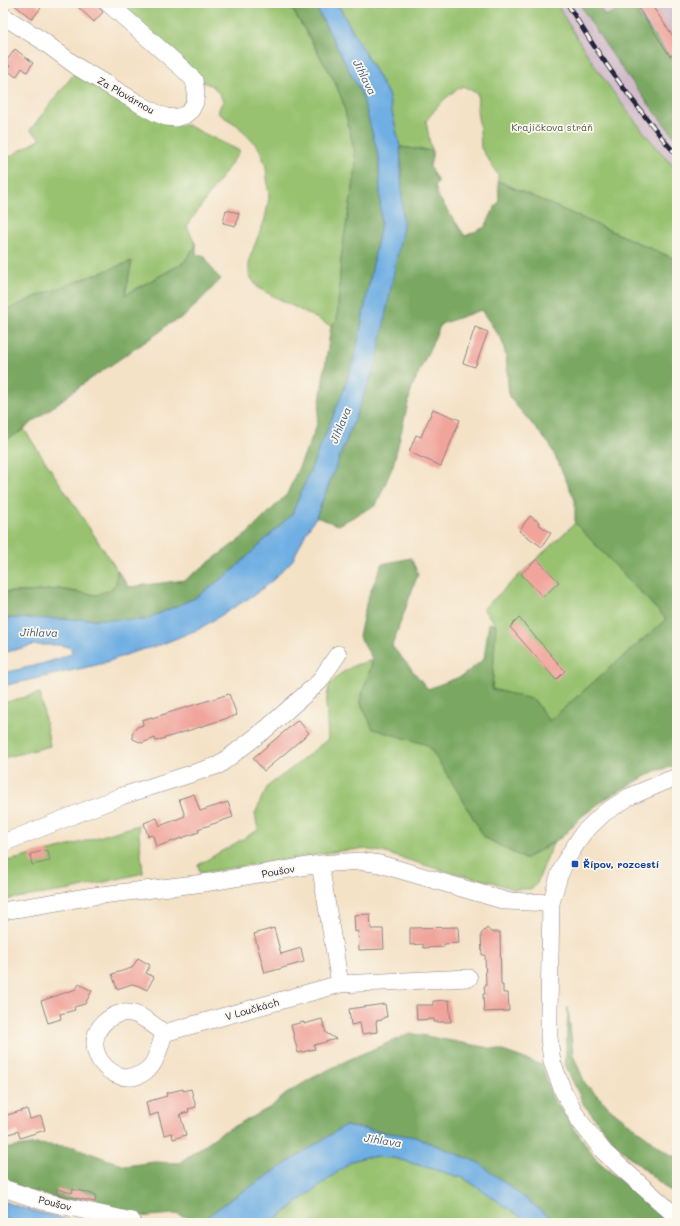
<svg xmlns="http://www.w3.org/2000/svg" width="680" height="1226" font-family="Mali,sans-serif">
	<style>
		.industrial { fill: #d1bdca }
		.green { fill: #98c26f; stroke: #5d7255 }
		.forest { fill: #7aa862; stroke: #4e654e }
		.water { fill: #70afe3; stroke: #49688f }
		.building { fill: #f0a49b }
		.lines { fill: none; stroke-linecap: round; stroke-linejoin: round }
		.minor-casing { stroke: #8b8281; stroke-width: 18 }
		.minor { stroke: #fff; stroke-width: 17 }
		.rail-casing { stroke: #22223b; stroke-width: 4.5 }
		.rail { stroke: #fbf7ec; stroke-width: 3; stroke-dasharray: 9; stroke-linecap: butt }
		.transit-dot { fill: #1a4fb4; stroke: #fbf7ec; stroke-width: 1.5 }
		.labels { text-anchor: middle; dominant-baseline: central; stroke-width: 3.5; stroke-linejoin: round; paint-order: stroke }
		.street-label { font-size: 10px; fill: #22223b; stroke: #fbf7ec }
		.park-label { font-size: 10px; fill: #4b5a4d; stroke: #fbf7ec }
		.transit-label { font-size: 10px; font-weight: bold; fill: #164399; stroke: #fbf7ec; text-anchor: start }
		.water-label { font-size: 11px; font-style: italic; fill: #415a7e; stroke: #fbf7ec }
	</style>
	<rect width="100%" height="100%" fill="#fbf7ec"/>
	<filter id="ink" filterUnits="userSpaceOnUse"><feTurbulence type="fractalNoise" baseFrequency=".025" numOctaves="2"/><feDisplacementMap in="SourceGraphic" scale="8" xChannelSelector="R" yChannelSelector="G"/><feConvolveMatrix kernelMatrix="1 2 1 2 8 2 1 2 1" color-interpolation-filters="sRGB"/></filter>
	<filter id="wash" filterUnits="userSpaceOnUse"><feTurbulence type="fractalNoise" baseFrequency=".012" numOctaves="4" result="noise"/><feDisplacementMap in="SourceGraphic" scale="16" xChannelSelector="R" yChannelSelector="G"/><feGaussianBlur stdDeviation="0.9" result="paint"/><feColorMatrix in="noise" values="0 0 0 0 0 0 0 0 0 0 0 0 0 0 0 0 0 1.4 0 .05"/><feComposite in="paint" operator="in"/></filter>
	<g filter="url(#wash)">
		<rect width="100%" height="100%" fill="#f4e2c7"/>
		<path class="industrial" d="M556,3h23l16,27 40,57 42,53v30l-16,-16 -43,-55 -40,-58z
			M597,3h80v56l-7,-1 -39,-54 -26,12z"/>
		<path class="green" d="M117,3h171l4,6 43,73 8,20 12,52 1,11 -3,23 -9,50 -3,21 -4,61 -6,6 -73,-38 -9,-13v-10l1,-8 15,-38 4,-21 -3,-31 -6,-17 -3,-4 -20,-21 -18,-11 -1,-3 5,-10 -3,-6 -7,-9 -10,-4 -5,-8z
			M337,3h219c34,59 74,117 121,167v90l-179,-79v-6l-17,-27 -1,-18 -3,-19 1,-17 -15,-8c-16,8 -27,22 -37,35l4,23 3,7 -33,-4 -12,-53z
			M77,70l94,54 16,1 53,26 -53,75 9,19 -13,18 -58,32 7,-34 -97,36 -32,15v-152l38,-21 -11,-9z
			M24,429l93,141 -1,13 -6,7 -14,5 -37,-6 -31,3h-25v-150z
			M575,523l91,96 -117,102 -15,-21 -42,-11 4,-64 -13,-16z
			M373,660l-13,41 14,28 54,16 32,50 24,42 41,22 28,-16 -16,40 -5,6h-19l-21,-7 -51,-12 -59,-18 -19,-3 -24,2 -139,22 -2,-8 60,-35 -3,-16 7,-17 6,-11 28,-21 32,-26 -2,-35 3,-19 11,-11 15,-9z
			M40,693l10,53 -47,12v-55z
			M138,825l5,48 -72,17 -68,10v-38l59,-14z
			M365,1157l29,1 70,20 65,45h-258l81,-62z"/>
		<path class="forest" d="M288,3h26l48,92 17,63 2,65 -25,129 -13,40 -51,122 -60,57 -37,27 -51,22 -141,-2v-26h25l31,-3 37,6 14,-5 6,-7 1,-13 12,17 56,-7 62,-46 40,-40 29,-66 15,-102 6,-6 4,-61 3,-21 9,-50 3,-23 -1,-11 -12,-52 -8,-20 -29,-51z
			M579,3h18l8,13 26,-12 39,53 7,-2v85c-35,-44 -69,-88 -98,-137z
			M400,147l33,4 -3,16 8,15 -3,4 3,10 27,40 20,-9 9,-18 5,-8 -1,-20 179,79v506l-22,5 -50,28 -24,18 -19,20 -37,22 -41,-22 -24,-42 -32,-50 -55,-16 -13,-28 13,-41 -14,-24 8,-36 15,-36 29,-6 7,16 -26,72 36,43 34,-13 22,-17 5,-36 7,2 -4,64 42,11 15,21 117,-102 -91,-96v-23l-25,-55 -41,-48 -3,-40 -4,-17 -21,-30 -40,14 -29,63 -19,79 -17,39 -38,20 -22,-8 60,-153 26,-189z
			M196,245v9l9,3 8,14 8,8 -36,37 -18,9 -6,6 -78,53 -62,47 -18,11v-130l32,-15 97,-36 -7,34 58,-32z
			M568,1007l5,48 12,28 27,27 58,45 7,2v40l-59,-50 -34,-42 -19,-40z
			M409,1034h6l85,16 42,15 10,32 45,63 71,63h-111l-78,-60 -64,-26 -70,-11 -118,76 -25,19 -27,-7 -51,4 -121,-35v-34l34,-5 37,3 51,19 29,-4 25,1 42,-30 50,-26 15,-13 24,-15 40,-20z"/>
		<path class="water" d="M314,3h23l51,91 12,53 3,79 -27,138 -60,153 -9,14 -15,30 -18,18 -20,16 -55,34 -39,16 -26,7 -33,12 -98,22v-13c13,-3 61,-13 69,-21l-1,-4 -11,-3h-26l-31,8v-35l141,2 51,-22 37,-27 60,-57 51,-122 13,-40 25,-129 -2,-65 -17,-63z
			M344,1126l71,11 64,26 78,60h-28l-65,-45 -70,-20 -29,-1 -13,4 -81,62h-74l5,-2 25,-19z
			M3,1201l20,7 57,15h-64l-13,-5z"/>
		<g id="blocks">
			<path class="building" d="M12,3h23l6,5 -9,11z
				M74,3h20l9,9 -9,10z
				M635,3h15l27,39v9l-7,5z
				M15,49l18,14 -6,9 -5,-4 -6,9 -9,-7 3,-4 -5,-3z
				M226,210l13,3 -3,13 -13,-3z
				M475,327l13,5 -13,35 -12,-4z
				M433,409l27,11 -19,46 -32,-14 7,-17 5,2z
				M530,516l9,6 -1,2 13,9 -9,14 -23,-16z
				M537,559l22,23 -16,15 -22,-23z
				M519,618l46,53 -9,9 -46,-53z
				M229,694l8,21 -81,26 -1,-3 -13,5 -9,-4 -1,-5 5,-7 6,-2 -1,-5 10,-3v1z
				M298,720l11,13 -45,38 -11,-13z
				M194,794l6,17 28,-9 5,15 -35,12 1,3 -43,15 -3,-12 -5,1 -4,-13 13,-5 3,8 25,-10 -6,-17z
				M48,850l2,11 -18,4 -2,-11z
				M370,914l1,15h12l1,20 -25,1 -1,-19 -3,1 -1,-17z
				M458,927l1,16 -15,1v3l-21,1v-4l-13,1v-17z
				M274,928l7,26 20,-6 3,14 -39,11 -11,-39z
				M487,928l4,4h9l1,53h2v8h5l1,18 -25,1 -1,-18h2l-1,-8h2l-1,-31h-3l-1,-21z
				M138,958l12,7 -4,8 8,4 -7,13 -8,-4 -7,-2 -15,5 -5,-15 20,-6z
				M79,984l13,7 -7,13 -11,3 1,3 -15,4 1,5 -13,4 -7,-22 35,-12z
				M449,1000l2,22h-17v-3l-17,1 -1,-15h17v-4z
				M385,1004l2,13h-3l-2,3 -6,1 1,11 -15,2 -2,-11 -9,2 -2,-16z
				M322,1019l4,14 10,6 -22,6 1,4 -17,4 -7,-28 13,-3v2z
				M183,1089v2l8,-2 5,18 -8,2 1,3 -9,2 6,21 -13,4 -1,-6 -8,2 -6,-22 -9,3 -3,-14 21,-6 -1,-3z
				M27,1109l3,10 11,-3 4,14 -25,8 -2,-7 -9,3 -5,-18z
				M57,1189l15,4 1,-4 23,6 -1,7 -39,-8z"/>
		</g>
	</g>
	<g filter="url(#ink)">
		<use href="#blocks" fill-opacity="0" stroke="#8b8281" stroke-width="1"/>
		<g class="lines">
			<defs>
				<path id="minor" d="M3,16l37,23 39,29 59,35 18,10 10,4 9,1 10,-3 6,-5 4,-8 1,-10 -2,-12 -11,-11 -75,-66
					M677,777l-13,5 -35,15 -25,16 -21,20 -17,27 -7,16 -8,27 -2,107v27l3,25 11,29 16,29 25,32 73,65
					M3,843l119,-47 97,-31 47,-36 53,-47 19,-28
					M320,864l20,120
					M3,911l90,-15 111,-13 116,-19 40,-3 20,3 126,37 45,2
					M164,1033c-3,10 -6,23 -12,32 -31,37 -83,-20 -42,-47 21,-14 38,3 54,15l176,-49 129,-6
					M3,1188l39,13 90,20"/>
			</defs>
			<use href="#minor" class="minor-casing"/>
			<use href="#minor" class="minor"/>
			<defs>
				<path id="rail" d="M567,3c23,39 49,76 77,112 11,14 21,28 33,40"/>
			</defs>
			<use href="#rail" class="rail-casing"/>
			<use href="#rail" class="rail"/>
		</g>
	</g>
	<rect class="transit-dot" x="571" y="860" width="8" height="8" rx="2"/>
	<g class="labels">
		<g class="street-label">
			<text transform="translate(126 95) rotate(30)">Za Plovárnou</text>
			<text transform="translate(278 871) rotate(-10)">Poušov</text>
			<text transform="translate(252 1009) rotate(-16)">V Loučkách</text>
			<text transform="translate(55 1203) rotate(14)">Poušov</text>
		</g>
		<g class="park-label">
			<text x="552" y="127">Krajíčkova stráň</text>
		</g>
		<g class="transit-label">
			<text x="583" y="864">Řípov, rozcestí</text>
		</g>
		<g class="water-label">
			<text transform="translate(365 77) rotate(63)">Jihlava</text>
			<text transform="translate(340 425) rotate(-68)">Jihlava</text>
			<text transform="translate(39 632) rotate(1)">Jihlava</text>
			<text transform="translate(383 1140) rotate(9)">Jihlava</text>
		</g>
	</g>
	<rect width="680" height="1226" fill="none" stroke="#fbf7ec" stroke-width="16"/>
</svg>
